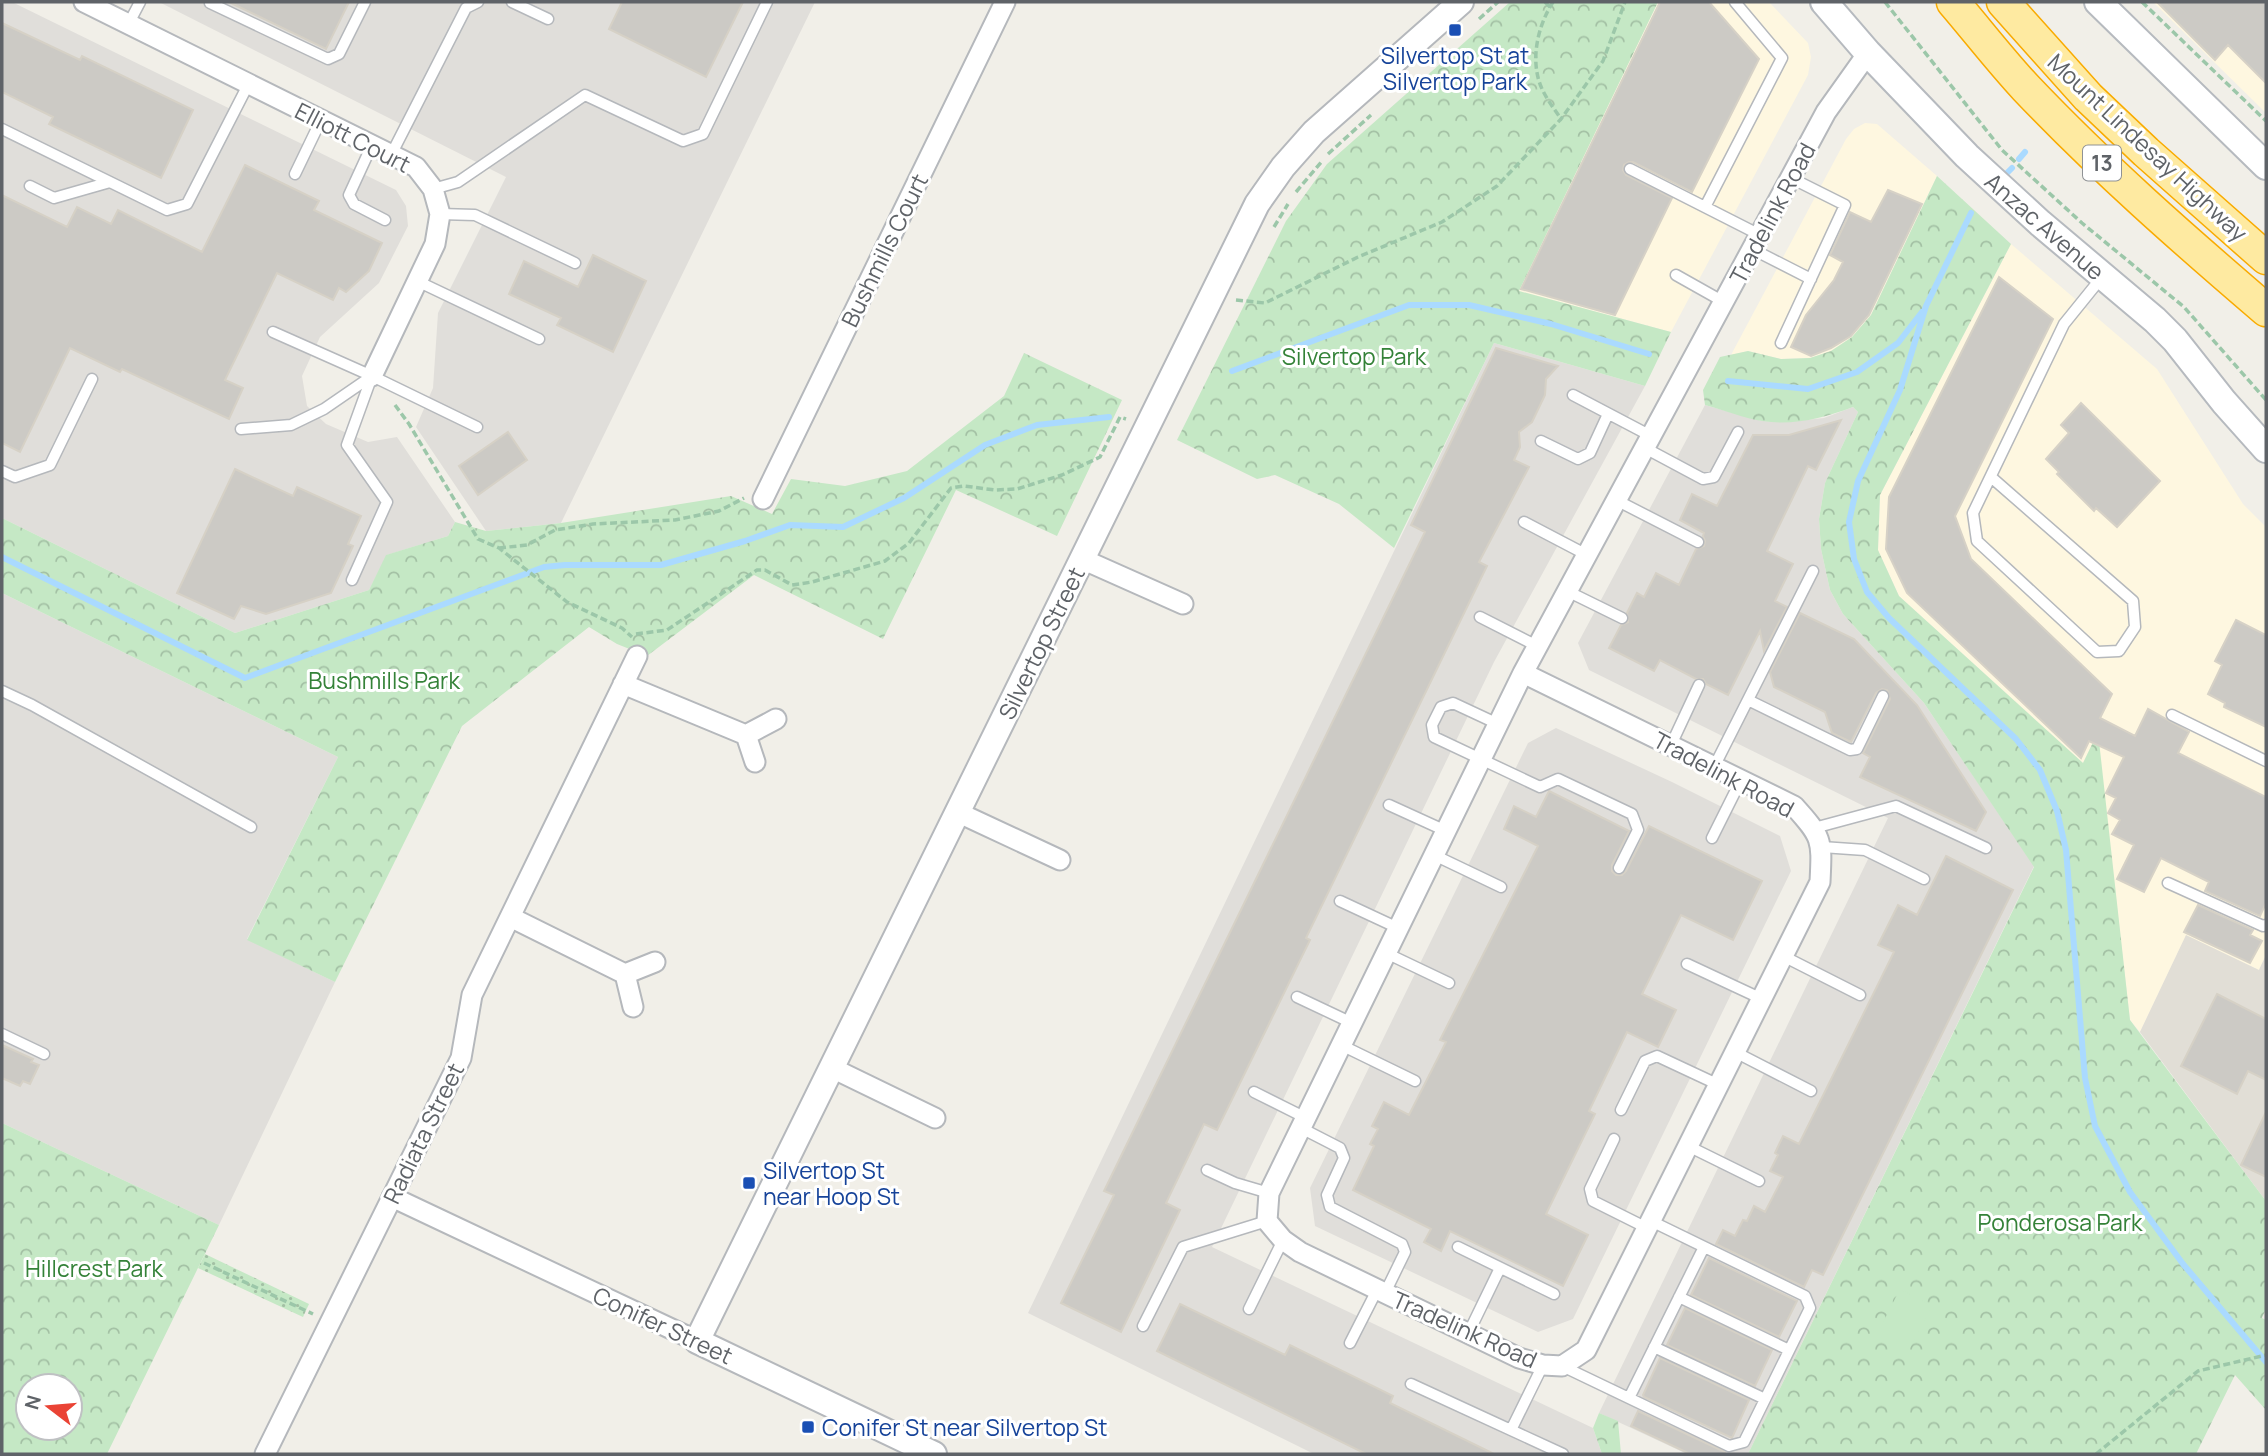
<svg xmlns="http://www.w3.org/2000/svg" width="2268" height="1456" font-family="Manrope,sans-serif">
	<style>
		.commercial { fill: #fef7e0 }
		.industrial { fill: #e0deda }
		.education { fill: #e1ded6 }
		.grass { fill: url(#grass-dots) }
		.forest { fill: url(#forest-crowns); fill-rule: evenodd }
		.garden { fill: #c5e8c5 }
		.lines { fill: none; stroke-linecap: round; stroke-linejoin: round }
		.stream { stroke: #aadaff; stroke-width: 6 }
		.building { fill: #cccac5; stroke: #d6d1c6; stroke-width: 2 }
		.service-casing { stroke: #b5b8bc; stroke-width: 13 }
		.minor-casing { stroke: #b5b8bc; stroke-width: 23 }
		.tertiary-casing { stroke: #b5b8bc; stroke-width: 28 }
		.secondary-casing { stroke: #b6babf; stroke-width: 30 }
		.trunk-casing { stroke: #f9ab00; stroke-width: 35 }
		.path { stroke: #9cc7a9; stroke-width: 3.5; stroke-dasharray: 7 3.5; stroke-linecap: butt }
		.service { stroke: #fff; stroke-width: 10 }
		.minor { stroke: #fff; stroke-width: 19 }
		.tertiary { stroke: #fff; stroke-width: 24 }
		.secondary { stroke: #fff; stroke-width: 26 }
		.trunk { stroke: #feeaa1; stroke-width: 32 }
		.transit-dot { fill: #1a4fb4; stroke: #fff; stroke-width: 2.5 }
		.labels { text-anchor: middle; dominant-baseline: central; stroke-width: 6; stroke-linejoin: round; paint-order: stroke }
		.shield { fill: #fff; stroke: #8f9295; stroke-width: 2 }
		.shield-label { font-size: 21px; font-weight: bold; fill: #5f6368 }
		.transit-label { font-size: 23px; fill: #164399; stroke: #fff; text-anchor: start }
		.street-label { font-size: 23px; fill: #5f6368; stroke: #fff }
		.park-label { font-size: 23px; fill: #348238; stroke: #fff }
	</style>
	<defs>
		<pattern id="grass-dots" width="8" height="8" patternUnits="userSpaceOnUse" patternTransform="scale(1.75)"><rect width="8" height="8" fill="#c5e8c5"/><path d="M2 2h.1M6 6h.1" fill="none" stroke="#a3c0a4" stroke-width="1.8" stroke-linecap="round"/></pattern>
		<pattern id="forest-crowns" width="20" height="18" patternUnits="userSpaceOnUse" patternTransform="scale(1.75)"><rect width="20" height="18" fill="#c5e8c5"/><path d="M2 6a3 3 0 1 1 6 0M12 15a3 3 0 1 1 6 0" fill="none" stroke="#a3c0a4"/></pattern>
	</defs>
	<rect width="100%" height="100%" fill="#f1efe8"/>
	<path class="commercial" d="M1658,2h111l39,41 3,14 -3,18 -137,257 -152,-41z
		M2153,2h113v111z
		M1865,123l12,1 60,52 -66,139 -19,22 -21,14 -21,7 -29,1 -33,-8 -17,4 115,-216 8,-10z
		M2011,244l146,125 86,135 23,23v428l-7,15 -73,-34 -46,96 -10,-12 -33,-286 -14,29 -184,-167 -21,-46 2,-55z"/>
	<path class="industrial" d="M2,2h10l384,188 10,16 2,20 -29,57 -59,54 -18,39 5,30 19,18 42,18 29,-5 58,85 -7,14 -61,19 -18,35 -134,43 -233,-115z
		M159,2h656l-254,521 -75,8 -70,-104 17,-39 5,-75 68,-136z
		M1494,343l151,43 -151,276 -282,585 381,181 9,26h-288l-286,-141z
		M1705,405l57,16 24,1 38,-4 29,-11 5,5 -33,71 -6,36 2,30 9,41 13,24 81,89 110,163 -286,588h-61l-88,-41 289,-595 -299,-148 -11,-27z
		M2,593l336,164 -91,182 88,43 -116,243 -217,-102z
		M1556,728l116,54 108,54 11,35 -218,448 -35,13 -223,-106 -5,-38 218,-445z"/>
	<path class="education" d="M2186,935l73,35 7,-15v246l-126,-169z"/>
	<path class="grass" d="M205,1254l104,50 -6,13 -105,-49z"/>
	<path class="forest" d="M1510,2h148l-139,289 152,41 -26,54 -151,-43 -100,205 -55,-44 -64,-29 -18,4 -80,-39 109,-219 41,-57z
		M1937,176l74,68 -131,251 -2,55 21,46 184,167 15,-31 32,288 136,181v108l-4,9 4,2v90l-31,-35 -39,79h-448l286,-587 -110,-164 -81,-89 -13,-24 -9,-41 -2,-30 6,-36 33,-71 -5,-5c-29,11 -60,19 -91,14 -19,-3 -38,-11 -57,-16l-2,-15 17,-33 28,-6 33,8 29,-1 21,-7 21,-14 19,-22z
		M1024,353l98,47 -65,136 -101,-46 -73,149 -129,-64 -107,81 -30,-12 -28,-17 -127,99 -127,256 -88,-42 91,-183 -336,-164v-75l233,115 134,-43 17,-35 62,-19 7,-14 31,9 75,-8 170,-27 41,18 19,-35 54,7 62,-15 97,-75z
		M2,1123l217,102 -112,229h-105zM70,1386v42h-42v-42z
		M1599,1413l19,8 3,33h-19l-9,-26z"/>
	<path class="garden" d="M1900,1289l32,17 -22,42 -32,-16z"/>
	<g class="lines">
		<path class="stream" d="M2019,159l6,-7
			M2005,175l7,-7
			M1971,213l-45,93 -26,84 -42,91 -9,41 5,37 13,33 22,26 127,121 24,31 17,41 9,39 19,228 10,48 35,66 53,72 83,98
			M1232,371l177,-66h60l82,19 98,30
			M1728,381l80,8 49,-17 41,-29 24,-31
			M2,557l243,121 299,-111 21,-2h96l84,-24 45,-16 53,2 61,-29 81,-53 52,-20 72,-8"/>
	</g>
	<path class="building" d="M229,2h120l-23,47z
		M622,2h121l-37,75 -97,-48z
		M1660,2h49l50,57 -67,133 -59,-30h-4l-5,3 -1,5 3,5 46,23 -57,117 -94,-26z
		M2157,2h109v81l-38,-38 -13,15z
		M2,23l78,37 2,-4 111,54 -32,68 -112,-54 4,-7 -51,-25z
		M245,165l74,36 -5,9 68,33 -13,28 -23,21 -7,-4 -6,12 -56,-27 -52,107 18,8 -14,31 -107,-50 -2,3 -50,-24 -50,104 -18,-9v-248l65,32 10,-20 34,17 7,-14 84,42z
		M1888,190l34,14 -53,111 -18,21 -20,12 -20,8 -20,-9 15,-32 28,-35 9,-18 -13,-7 20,-43 21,10z
		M593,255l53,26 -33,71 -56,-27 4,-7 -52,-24 15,-33 54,26z
		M1999,277l54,42 -98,197 16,43 141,135 -12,24 35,18 13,-27 41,23 -11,21 88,44v106l-6,13 -55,-25 4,-9 -48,-24 -17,34 -27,-13 17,-34 -22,-11 8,-14 -12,-7 8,-15 -10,-5 18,-36 -35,-16 -8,17 -174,-165 -21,-44 3,-52z
		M1496,348l62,18 -12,13 -1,16 -13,27 -13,10 1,15 -6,13 15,7 -50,95 8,4 -181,372 4,2 -93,190 -13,-6 -38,79 14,7 -59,122 -60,-29 53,-108 -10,-4 321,-659 -14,-7z
		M2081,403l79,78 -43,46 -21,-19 -2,3 -37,-37 2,-2 -13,-13 23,-26 -8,-8z
		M1841,420l-25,50 -8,-4 -41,85 26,13 -18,37 12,6 -23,44 -4,-20 -32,64 -22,-11 -3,-5h-7l-36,-19 -6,11 -45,-23 12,-23 7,-3 -1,-9 10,-20 7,4 12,-24 23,12 17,-36 8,-3 1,-5 -2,-5 1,-3 -24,-13 12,-26 25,12 36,-71h36z
		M508,432l19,28 -49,35 -19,-29z
		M235,469l58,27 4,-9 64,29 -13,28 5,2 -22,47 -65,21 -25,-8 -7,13 -57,-26z
		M1800,613l54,26 63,66 69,107 -10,19 -116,-54 10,-20 -7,-4 27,-54 -3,-9 -5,-1 -6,4 -25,49 -19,-9 -7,-21 -51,-25 -4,-15z
		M2236,620l30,15v92l-42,-20 1,-4 -17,-9 14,-29 -7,-4z
		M1549,791l80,40 -17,34v6l4,4h6l4,-4 23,-45 113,55 -29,59 -52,-25 -39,79 34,16 -18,37 -31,-15 -38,79 6,3 -49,100 42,21 -25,51 -113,-55 -9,20 -17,-9 7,-13 -78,-39 21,-44 -4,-2 8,-15 -6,-3 12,-24 25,13 37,-73 -6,-2 98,-194 -34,-17 10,-23 22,11z
		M1946,856l67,34 -190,385 -11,-5 -8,17 -88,-43 7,-14 12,6 8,-16 4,1 7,-15 11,6 18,-35 -13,-6 8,-16 -3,-2 8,-17 16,8 95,-192 -16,-7 20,-40 19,10z
		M2198,905l55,25 -3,5 12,6 -12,22 -66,-31z
		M2217,994l49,25v61l-18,-9 -11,23 -56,-28z
		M2,1045l31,14 -2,3 8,3 -9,19 -7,-3 -3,5 -18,-8z
		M2266,1112v65l-25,-12z
		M1709,1258l88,43 -18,36 -88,-42z
		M1180,1304l105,51 5,-10 103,51 -3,7 104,51h-128l-209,-103z
		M1685,1308l87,42 -17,36 -88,-41z
		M1660,1358l89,42 -17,38 -88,-41 -1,-2z
		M1638,1411l87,41 -1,2h-34l-59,-28z"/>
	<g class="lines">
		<defs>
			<path id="service" d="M512,2l36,17
				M210,3l118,56 11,-5 26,-52
				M129,23l11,-21
				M2,129l165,81 20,-6 62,-121
				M372,145l-23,50 5,9 31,16
				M391,155l75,-147 12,-6
				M1630,169l130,66
				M295,174l26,-54
				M30,186l24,12 56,-16
				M433,189l25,-7 127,-87 98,46 20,-7 64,-132
				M1705,207l77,-149 -47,-56
				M440,214l35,1 100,48
				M1752,249l59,30
				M1676,275l48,27
				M417,281l122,58
				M273,332l99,44 105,51
				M1781,343l64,-138 -54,-27
				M1573,395l78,41
				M241,429l50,-4 33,-16 48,-33
				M1541,441l37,18 12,-6 18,-39
				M1645,448l58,31 11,-2 24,-45
				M2,471l13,6 35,-12 42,-86
				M1991,477l142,124 2,26 -16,24 -22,1 -120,-111 -4,-28 91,-189 38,-47
				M1616,500l82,42
				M1524,522l63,33
				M352,580l35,-78 -40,-57 25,-69
				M1567,591l55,27
				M1480,617l57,29
				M2,691l30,14 219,122
				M1748,700l102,50 7,-1 26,-53
				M2172,715l94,46
				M1498,724l-45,-21 -12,4 -9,18 2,12 106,50 18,-8 74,35 6,16 -19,38
				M1671,745l28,-60
				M1714,767l99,-196
				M1389,805l57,26
				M1814,828l82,-22 90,42
				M1712,838l29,-58
				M1822,847l43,3 59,29
				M1434,855l67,32
				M2168,883l95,43 3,-1
				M1340,901l58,27
				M1386,953l63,30
				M1783,956l77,39
				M1687,964l75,35
				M1297,997l55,26
				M2,1034l42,20
				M1341,1045l74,36
				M1735,1052l76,39
				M1254,1092l52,26
				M1621,1110l24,-49 12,-5 62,29
				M1301,1128l39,20 4,10 -17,37 3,12 72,37 3,8 -20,41
				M1614,1139l-24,50 3,12 54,27
				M1688,1146l71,35
				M1207,1170l28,13 34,10
				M1458,1247l96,47
				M1679,1297l110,53
				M1249,1309l34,-69
				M1143,1326l40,-79 84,-26
				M1468,1334l32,-66
				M1350,1343l27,-53
				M1654,1347l111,52
				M1562,1366l167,80 15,-4 66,-134 -5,-12 -154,-75
				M1411,1384l152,70
				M1629,1398l75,-151
				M1511,1430l32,-65"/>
			<path id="minor" d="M84,2l332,165 17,22 7,25 -5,30 -63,132
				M763,499l242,-497
				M1082,559l101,45
				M1523,673l271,133c29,32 28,34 26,76l-234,468 -24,16 -19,-1 -24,-7 -219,-106 -17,-12 -16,-19 2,-28 254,-520 303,-561 42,-59
				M623,684l123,51
				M755,762l-9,-27 30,-16
				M957,812l103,48
				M510,917l115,57
				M633,1007l-8,-33 30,-12
				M832,1068l103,50
				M392,1197l305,144
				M265,1454l196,-396 11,-63 165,-339"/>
			<path id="tertiary" d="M934,1454l-237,-113 560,-1137 26,-37 31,-35 147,-130"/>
			<path id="secondary" d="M1824,2l44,51 99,103 73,67 115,97 20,20 49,62 42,47
				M2098,2l168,164"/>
			<path id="trunk" d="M1953,2c24,28 47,58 73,86 75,79 157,151 240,222
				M2003,2l85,95 58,55 120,106"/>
		</defs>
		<use href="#service" class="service-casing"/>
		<use href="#minor" class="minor-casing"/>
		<use href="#tertiary" class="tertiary-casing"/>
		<use href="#secondary" class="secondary-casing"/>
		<use href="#trunk" class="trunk-casing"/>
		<path class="path" d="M1545,2l5,5
			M1553,2c-16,25 -24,61 -10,89 5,10 12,19 18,28
			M1885,2l117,148 80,73 102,84 82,93
			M2142,2l124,119
			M1479,19l19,-17
			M1328,154l43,-39
			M1296,192l27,-32
			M1274,227l14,-23
			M1236,300l29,3 93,-46 84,-35 55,-36 64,-67 42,-58 22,-59
			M395,405l14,19 69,115 21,9 68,54 55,26 10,9
			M499,548l28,-3 28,-15 38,-6 82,-4 44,-9 25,-13
			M636,634l31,-4 90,-60h8l27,15 20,-3 73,-21 24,-18 42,-55 13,-2 31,4 22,-1 45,-14 38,-18 20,-40 6,2
			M204,1263l109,51
			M2096,1454l102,-83 68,-16"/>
		<use href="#service" class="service"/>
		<use href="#minor" class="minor"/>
		<use href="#tertiary" class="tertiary"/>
		<use href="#secondary" class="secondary"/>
		<use href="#trunk" class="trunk"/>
	</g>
	<g class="transit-dot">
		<rect x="1448" y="23" width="14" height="14" rx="3.5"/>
		<rect x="742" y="1176" width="14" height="14" rx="3.5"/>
		<rect x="801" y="1420" width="14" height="14" rx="3.5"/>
	</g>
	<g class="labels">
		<rect class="shield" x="2083" y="145.5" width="38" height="35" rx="5"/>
		<g class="shield-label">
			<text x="2102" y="163">13</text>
		</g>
		<g class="transit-label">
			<text x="1455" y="55" text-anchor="middle">Silvertop St at<tspan x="1455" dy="26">Silvertop Park</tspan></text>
			<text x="763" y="1170">Silvertop St<tspan x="763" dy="26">near Hoop St</tspan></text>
			<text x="822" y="1427">Conifer St near Silvertop St</text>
		</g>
		<g class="street-label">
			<text transform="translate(353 137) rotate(27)">Elliott Court</text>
			<text transform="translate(2148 147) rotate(43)">Mount Lindesay Highway</text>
			<text transform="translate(1772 213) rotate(-62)">Tradelink Road</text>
			<text transform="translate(2045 226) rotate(41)">Anzac Avenue</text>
			<text transform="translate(884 250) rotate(-64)">Bushmills Court</text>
			<text transform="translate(1041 643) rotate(-64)">Silvertop Street</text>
			<text transform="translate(1724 774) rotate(28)">Tradelink Road</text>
			<text transform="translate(423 1133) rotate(-64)">Radiata Street</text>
			<text transform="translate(663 1325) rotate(25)">Conifer Street</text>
			<text transform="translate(1465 1329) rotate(24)">Tradelink Road</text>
		</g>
		<g class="park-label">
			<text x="1354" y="356">Silvertop Park</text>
			<text x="384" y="680">Bushmills Park</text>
			<text x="2060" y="1222">Ponderosa Park</text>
			<text x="94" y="1268">Hillcrest Park</text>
		</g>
	</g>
	<rect width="2268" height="1456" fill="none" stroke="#5f6368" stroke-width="7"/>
	<g transform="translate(49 1407) rotate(286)"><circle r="33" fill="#ffffff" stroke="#bfc1c3" stroke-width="2"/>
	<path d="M0-5L12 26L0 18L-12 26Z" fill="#ea4335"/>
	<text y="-10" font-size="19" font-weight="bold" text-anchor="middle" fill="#5f6368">N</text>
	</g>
</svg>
